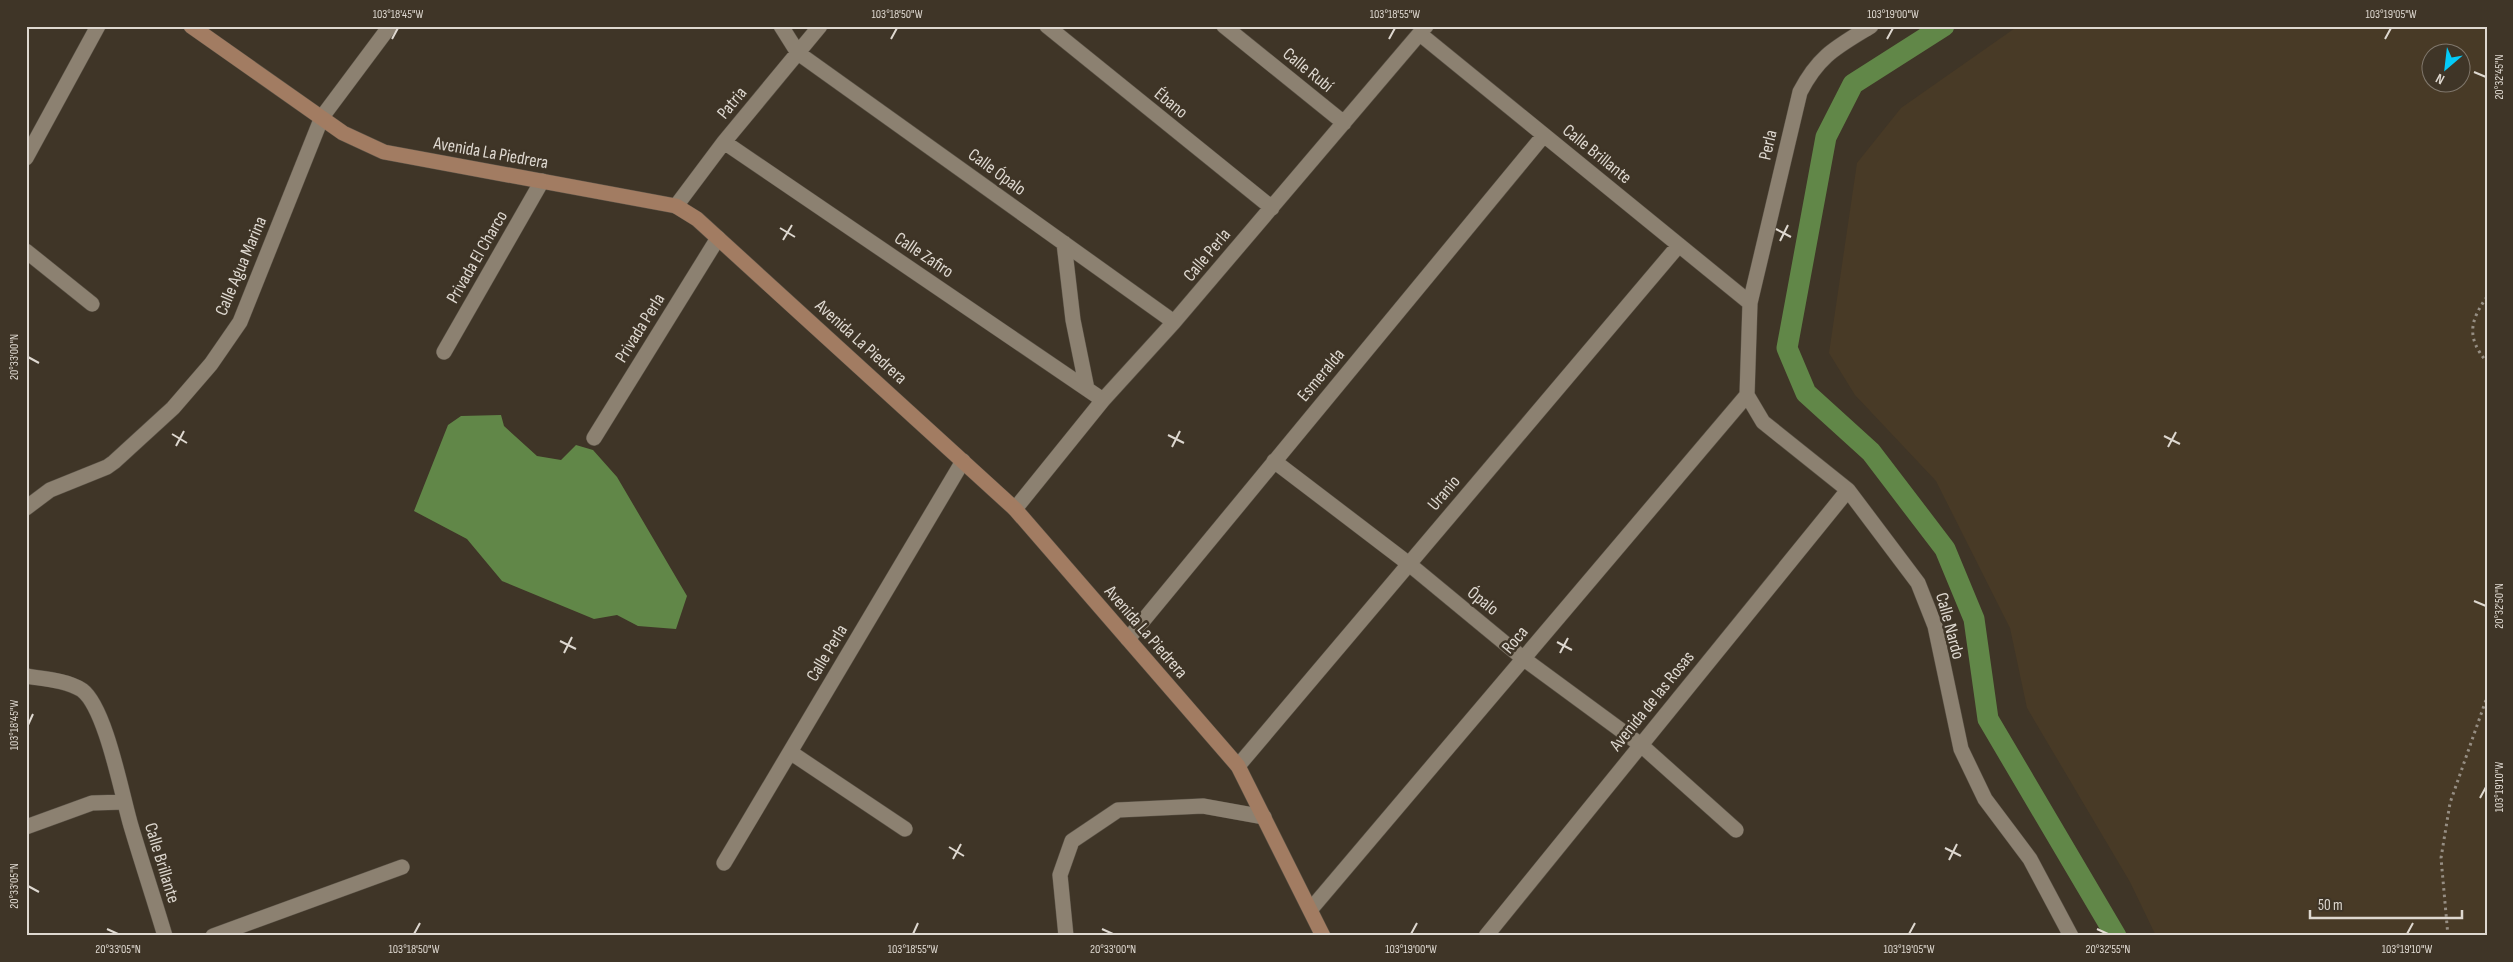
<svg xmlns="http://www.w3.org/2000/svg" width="2513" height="962" font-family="'Sofia Sans Condensed',sans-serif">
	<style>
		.built { fill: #483a26; fill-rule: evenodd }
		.water { fill: #618748 }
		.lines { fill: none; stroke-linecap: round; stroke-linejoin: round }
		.canal { stroke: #618748; stroke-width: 21 }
		.street-casing { stroke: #595145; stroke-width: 16 }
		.secondary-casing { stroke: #595145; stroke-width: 16 }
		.path { stroke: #968e83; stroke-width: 3; stroke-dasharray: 2.5 4; stroke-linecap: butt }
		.street { stroke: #8c8171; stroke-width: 15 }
		.secondary { stroke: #a27c62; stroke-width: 15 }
		.ticks { fill: none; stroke: #ded8d0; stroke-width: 2 }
		.labels { text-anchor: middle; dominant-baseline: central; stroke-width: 5; stroke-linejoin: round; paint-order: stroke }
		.street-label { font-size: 18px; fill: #ded8d0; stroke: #3f3527 }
		.neatline { fill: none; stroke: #ded8d0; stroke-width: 2 }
		.ticks-label { font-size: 12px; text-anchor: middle; fill: #ded8d0 }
	</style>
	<rect width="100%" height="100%" fill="#3f3527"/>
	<path class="built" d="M2018,26h469v910h-331l-26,-54 -103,-174 -17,-80 -74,-147 -81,-86 -26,-42 28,-190 44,-55zM2430,52h30v30h-30z"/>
	<path class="water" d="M501,415l3,11 33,30 24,4 15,-15 17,5 24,27 70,119 -11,33 -38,-3 -21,-11 -23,4 -92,-38 -35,-42 -53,-28 34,-86 13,-9z"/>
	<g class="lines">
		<path class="canal" d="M1944,26l-91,58 -27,53 -39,211 19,45 65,59 74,97 29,70 14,100 128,217"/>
		<defs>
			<path id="street" d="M781,26l17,27 376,269
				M1047,26l225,182
				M1224,26l120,97
				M1871,26c-34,21 -52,29 -71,66l-50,211 -3,92 16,27 85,68 70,93 17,43 26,123 24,50 45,60 41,77
				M1420,34l330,269
				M724,142l379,258
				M26,158l72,-132
				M676,206l48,-64 96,-116
				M1064,243l9,77 14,69
				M26,251l66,53
				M444,352l98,-171
				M594,438l124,-200
				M1274,461l135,103 115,95 117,86 95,85
				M26,508l24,-18 57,-23 7,-5 59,-54 38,-44 29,-42 82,-205 68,-91
				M1015,509l88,-109 71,-78 252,-296
				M1128,639l416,-504
				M26,676c18,3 40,4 56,14 24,18 40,106 49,136 11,37 23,73 34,110
				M790,752l115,77
				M1238,766l441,-521
				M26,827l66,-24 32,-1
				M724,863l239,-402
				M1311,909l436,-514
				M213,936l189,-69
				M1066,936l-6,-61 12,-34 46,-31 85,-4 61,11
				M1486,936l362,-446"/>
			<path id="secondary" d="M191,26l152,107 41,19 292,54 21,13 318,290 223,257 85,170"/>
		</defs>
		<use href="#street" class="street-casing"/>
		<use href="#secondary" class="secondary-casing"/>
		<path class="path" d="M2487,297c-17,23 -21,41 0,65
			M2448,936l-7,-78 9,-55 37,-106"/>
		<use href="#street" class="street"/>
		<use href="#secondary" class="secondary"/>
	</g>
	<path class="ticks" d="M392,39l6,-11M891,39l6,-11M1389,39l6,-11M1887,39l6,-11M2385,39l6,-11M2474,72l12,5M780,228l15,9M1776,229l15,8M783,240l9,-15M1780,241l8,-16M28,357l11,6M172,434l15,9M1168,435l16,8M2164,436l16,8M176,446l8,-15M1172,447l8,-16M2168,447l8,-15M2474,601l12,5M560,641l16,8M1557,642l15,8M564,653l8,-16M1560,653l8,-15M28,725l5,-11M2480,798l6,-11M949,847l15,9M1945,848l16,8M953,859l8,-15M1949,860l8,-16M28,886l11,6M107,929l11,5M1102,929l11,5M2097,929l11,5M414,934l6,-11M913,934l5,-11M1411,934l6,-11M1909,934l6,-11M2407,934l6,-11"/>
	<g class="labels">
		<g class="street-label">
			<text transform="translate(1308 70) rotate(39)">Calle Rubí</text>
			<text transform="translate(732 103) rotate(-50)">Patria</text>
			<text transform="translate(1171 103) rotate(39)">Ébano</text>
			<text transform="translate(1768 145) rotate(-77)">Perla</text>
			<text transform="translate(491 153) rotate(10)">Avenida La Piedrera</text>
			<text transform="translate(1597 154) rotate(39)">Calle Brillante</text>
			<text transform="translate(997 172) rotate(36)">Calle Ópalo</text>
			<text transform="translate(924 255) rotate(34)">Calle Zafiro</text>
			<text transform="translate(1207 255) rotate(-50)">Calle Perla</text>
			<text transform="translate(477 257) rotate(-60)">Privada El Charco</text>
			<text transform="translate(241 266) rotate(-67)">Calle Agua Marina</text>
			<text transform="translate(640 328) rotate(-58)">Privada Perla</text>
			<text transform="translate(861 342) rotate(42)">Avenida La Piedrera</text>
			<text transform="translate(1321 375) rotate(-50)">Esmeralda</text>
			<text transform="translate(1444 493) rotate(-50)">Uranio</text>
			<text transform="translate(1483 601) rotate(39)">Ópalo</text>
			<text transform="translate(1950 626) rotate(75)">Calle Nardo</text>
			<text transform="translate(1146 632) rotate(49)">Avenida La Piedrera</text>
			<text transform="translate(1515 640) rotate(-50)">Roca</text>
			<text transform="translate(827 653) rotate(-59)">Calle Perla</text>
			<text transform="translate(1652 701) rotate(-51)">Avenida de las Rosas</text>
			<text transform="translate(162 863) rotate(73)">Calle Brillante</text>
		</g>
	</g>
	<rect width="2513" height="962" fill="none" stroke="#3f3527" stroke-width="55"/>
	<g transform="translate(2446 68) rotate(208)"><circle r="24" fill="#3f3527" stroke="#7f766b"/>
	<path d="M0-4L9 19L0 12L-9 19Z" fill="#04cbf9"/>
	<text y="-8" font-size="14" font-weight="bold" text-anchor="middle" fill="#ded8d0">N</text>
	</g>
	<path d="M2310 910v8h152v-8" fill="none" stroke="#ded8d0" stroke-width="2.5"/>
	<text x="2318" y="910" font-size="15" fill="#ded8d0" stroke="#3f3527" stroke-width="4" paint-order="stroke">50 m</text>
	<rect x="28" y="28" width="2458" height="906" class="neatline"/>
	<g class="ticks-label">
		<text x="398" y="18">103°18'45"W</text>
		<text x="897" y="18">103°18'50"W</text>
		<text x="1395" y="18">103°18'55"W</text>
		<text x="1893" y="18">103°19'00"W</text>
		<text x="2391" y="18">103°19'05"W</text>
		<text transform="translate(2499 77) rotate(-90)" y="4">20°32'45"N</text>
		<text transform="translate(14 357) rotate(-90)" y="4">20°33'00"N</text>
		<text transform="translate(2499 606) rotate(-90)" y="4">20°32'50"N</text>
		<text transform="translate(14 725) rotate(-90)" y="4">103°18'45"W</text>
		<text transform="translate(2499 787) rotate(-90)" y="4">103°19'10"W</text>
		<text transform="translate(14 886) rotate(-90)" y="4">20°33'05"N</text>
		<text x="118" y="953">20°33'05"N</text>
		<text x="414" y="953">103°18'50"W</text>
		<text x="913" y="953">103°18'55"W</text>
		<text x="1113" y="953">20°33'00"N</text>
		<text x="1411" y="953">103°19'00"W</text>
		<text x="1909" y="953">103°19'05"W</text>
		<text x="2108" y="953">20°32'55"N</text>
		<text x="2407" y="953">103°19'10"W</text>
	</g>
</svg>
